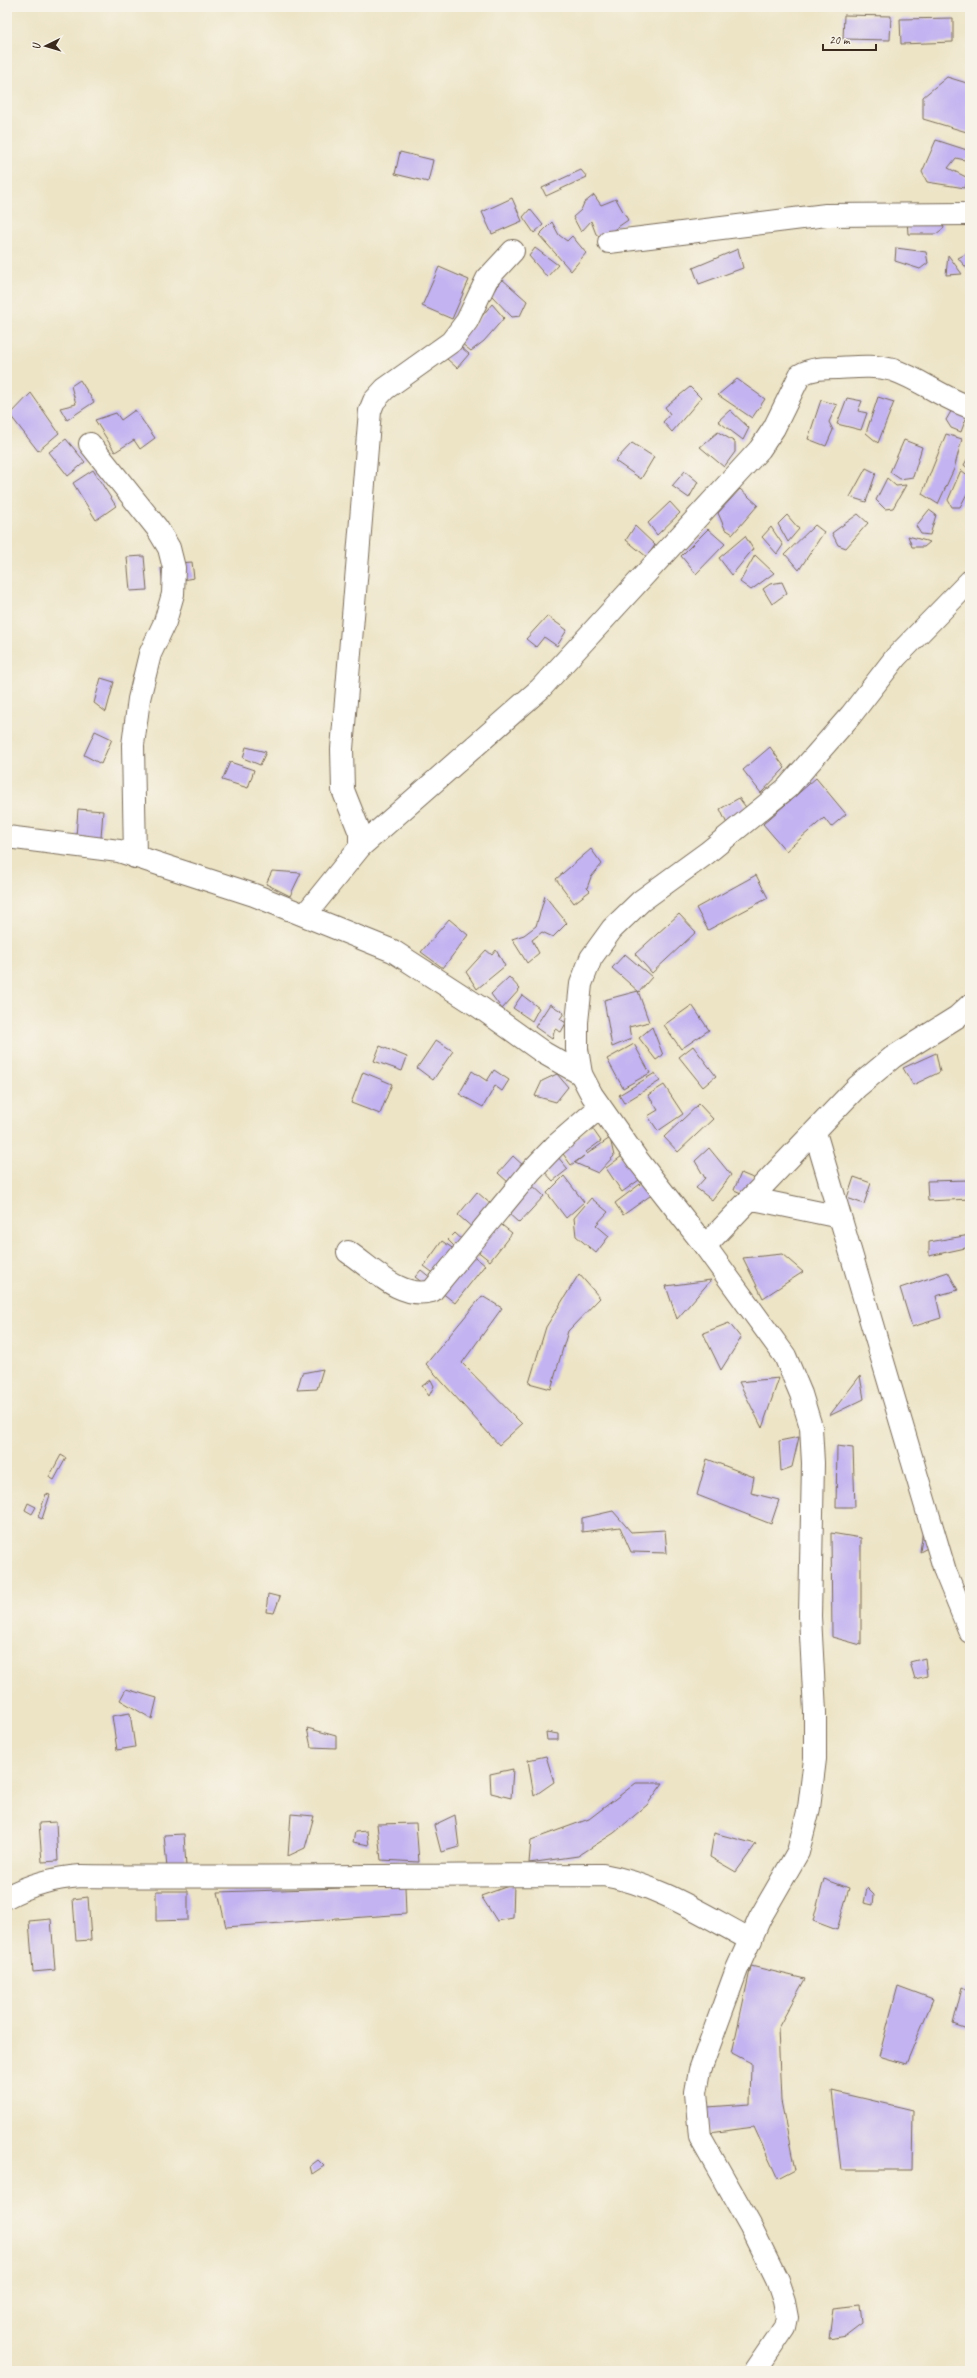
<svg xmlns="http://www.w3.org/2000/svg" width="977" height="2378" font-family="Caveat,sans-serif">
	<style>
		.building { fill: #c3b3f1 }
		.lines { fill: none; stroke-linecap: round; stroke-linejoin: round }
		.minor-casing { stroke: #796b59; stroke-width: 24 }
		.major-casing { stroke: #796b59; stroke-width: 24 }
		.minor { stroke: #fff; stroke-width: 22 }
		.major { stroke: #fff; stroke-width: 22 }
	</style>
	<rect width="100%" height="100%" fill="#f7f3e8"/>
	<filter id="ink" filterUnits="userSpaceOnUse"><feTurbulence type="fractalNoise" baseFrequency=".025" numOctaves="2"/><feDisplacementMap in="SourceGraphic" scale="8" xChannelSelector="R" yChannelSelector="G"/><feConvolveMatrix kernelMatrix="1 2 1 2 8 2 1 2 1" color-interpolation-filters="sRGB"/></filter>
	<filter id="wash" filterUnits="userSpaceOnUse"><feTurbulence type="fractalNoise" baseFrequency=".012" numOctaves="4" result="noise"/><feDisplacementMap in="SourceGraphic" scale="16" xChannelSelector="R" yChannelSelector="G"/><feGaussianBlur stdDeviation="0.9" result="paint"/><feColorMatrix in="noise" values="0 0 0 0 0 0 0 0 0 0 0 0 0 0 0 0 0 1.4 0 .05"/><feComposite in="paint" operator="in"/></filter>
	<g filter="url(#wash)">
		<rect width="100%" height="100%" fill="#ede4c6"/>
		<g id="blocks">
			<path class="building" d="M844,15l47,1 -1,24 -47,-1z
				M953,18v24l-52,2 -1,-25z
				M947,77l23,7v49l-47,-14v-22z
				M936,140l34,11 -1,10 -13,-3 -8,10 20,10 -3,10 -38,-6 -5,-10z
				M400,152l33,8 -5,22 -33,-8z
				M581,170l6,7 -41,19 -4,-8z
				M594,195l7,10 15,-6 12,21 -26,18 -6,-4 -5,-13 -10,11 -8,-15 8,-7 3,-7z
				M512,198l10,23 -30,13 -10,-22z
				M530,209l13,16 -9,8 -11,-16z
				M907,220h34l3,8 -8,6h-28z
				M552,222l7,13 8,6 5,-5 14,17 -15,18 -32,-36z
				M535,248l23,17 -11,12 -18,-21z
				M896,248l30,4 2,11 -8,6 -25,-8z
				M738,249l5,19 -44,16 -6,-16z
				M970,252v20l-12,-14z
				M948,255l14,19 -16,1z
				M439,267l30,13 -17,39 -30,-13z
				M502,279l25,22 -7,15 -8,1 -21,-22z
				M492,304l12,14 -20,23 -13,10 -23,-18 24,-5z
				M447,335l22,19 -12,14 -22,-20z
				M967,359h3v15h-2z
				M737,379l28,20 -13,19 -34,-23z
				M80,380l14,22 -27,18 -7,-12 16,-4 -5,-18z
				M690,387l11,11 -29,34 -9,-10 7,-8 -5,-7z
				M31,393l28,40 -21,18 -28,-36z
				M878,397l16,5 -16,41 -12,-10z
				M847,398l15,3 -4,10 9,2 -6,17 -24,-6z
				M821,400l16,5 -8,17 4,8 -7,16 -18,-7z
				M953,408l15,5 -7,19 -10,-4 -5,-8z
				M135,410l20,28 -15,11 -6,-9 -19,12 -20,-32 21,-7 5,7z
				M730,410l19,18 -6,12 -25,-19z
				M718,432l17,10v10l-11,15 -24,-20z
				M946,434l16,5 -8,30 -16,35 -16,-10z
				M66,439l19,23 -17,14 -19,-24z
				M904,440l18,7 -9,30 -13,2 -10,-7z
				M632,443l22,14 -13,22 -26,-18z
				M970,454v16l-6,-5z
				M866,468l10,5 -10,29 -16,-5z
				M93,470l23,36 -20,14 -23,-37z
				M961,470l9,7v11l-10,19h-8l-4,-7z
				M685,471l13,11 -9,16 -17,-12z
				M887,478l9,8 10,-1 -13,23 -8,1 -9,-9z
				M740,489l18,16 -25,29 -8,-5 -7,-16z
				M670,502l10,11 -23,22 -9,-12z
				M929,510l7,5 -6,20 -9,-1 -5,-8z
				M858,514l10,9 -22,25 -8,-3 -6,-12z
				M787,515l12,14 -11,13 -10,-18z
				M815,525l9,7 -25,38 -14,-16z
				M635,526l20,19 -8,12 -21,-17z
				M771,527l12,18 -6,9 -15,-17z
				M708,529l17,15 -29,30 -15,-18z
				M745,536l8,13 -21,26 -13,-17z
				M908,536l22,6 -6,5h-12z
				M755,555l19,18 -23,17 -11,-8z
				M144,556l3,34 -17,1 -3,-34z
				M192,562l2,16 -12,2 -18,16 -3,-28 18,-2v-3z
				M782,582l5,11 -15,11 -9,-15 7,-5z
				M547,616l20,14 -10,16 -13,-9 -8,10 -10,-8z
				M101,678l13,4 -8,30 -12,-9z
				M95,731l17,8 -11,25 -17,-9z
				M246,747l20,5 -6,13 -17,-7z
				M770,747l15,21 -24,25 -18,-23z
				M230,762l24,8 -6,18 -26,-8z
				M816,778l30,36 -15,13 -7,-9 -38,33 -23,-27z
				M739,798l9,12 -20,16 -8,-17z
				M78,809l25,2 -2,27 -25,-1z
				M591,849l11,15 -11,13 -4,11 3,3 -16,12 -18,-24z
				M272,871l29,2 -11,23 -24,-12z
				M756,875l12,23 -60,32 -12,-22z
				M545,896l22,27 -14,14 -11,-5 -10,8 7,13 -12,10 -15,-24 12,-4 12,-9z
				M679,914l17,18 -44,41 -17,-19z
				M449,919l19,16 -25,33 -22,-16z
				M486,950l6,5 4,-5 9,16 -28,23 -11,-17z
				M625,954l27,23 -13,15 -27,-24z
				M509,977l11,12 -18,20 -11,-15z
				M638,991l11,31 -20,5 2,12 -19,8 -8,-47z
				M522,995l17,13 -7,13 -19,-13z
				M550,1004l14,9 -4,6 6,4 -5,9 -6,-3 -3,10 -17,-12z
				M692,1005l17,25 -28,19 -17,-24z
				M652,1027l11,28 -7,5 -17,-22z
				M436,1040l17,11 -20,29 -16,-12z
				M634,1044l16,29 -27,15 -16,-29z
				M380,1046l27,11 -5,14 -28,-10z
				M693,1046l23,30 -13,11 -24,-30z
				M936,1053l4,19 -27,13 -10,-17z
				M494,1070l15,10 -7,11 -7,-5 -12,21 -24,-13 13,-23 15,10z
				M363,1072l29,12 -12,30 -29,-11z
				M655,1073l5,8 -36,22 -5,-8z
				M557,1074l11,13 -12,15 -21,-6 7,-15z
				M664,1085l19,29 -25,17 -10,-15 10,-6 -10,-15z
				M699,1104l14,15 -35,33 -14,-15z
				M592,1128l9,13 -15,11 1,2 23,-16 4,18 -16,17 -23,-10 9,-7 -13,9 -10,-14z
				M709,1148l22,27 -19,25 -16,-12 9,-10 -10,-17z
				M513,1156l12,11 -15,17 -12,-11z
				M557,1156l11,13 -15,12 -11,-12z
				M622,1156l17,24 -17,12 -16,-24z
				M741,1173l24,10 -7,17 -24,-10z
				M564,1176l20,26 -18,16 -19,-25z
				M854,1177l17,6 -7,21 -17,-6z
				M648,1178l9,13 -34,24 -8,-12z
				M970,1180v19l-42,2 -1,-20z
				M531,1184l13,12 -25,27 -13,-12z
				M477,1192l16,14 -19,23 -16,-14z
				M591,1198l17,14 -12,13 13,11 -13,17 -20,-17 -2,-18z
				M498,1222l14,11 -22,28 -14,-11z
				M455,1233l12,11 -7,8 -12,-12z
				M970,1235v12l-41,9v-14z
				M442,1241l16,11 -18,26 -16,-12z
				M471,1254l14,11 -30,38 -14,-11z
				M782,1254l21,18 -40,26 -20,-40z
				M421,1270l16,13 -5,7 -17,-13z
				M948,1272l10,18 -22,6 5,22 -29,9 -12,-39z
				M579,1274l21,24 -32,33 -17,58 -22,-6 17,-56z
				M711,1280l-34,39 -11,-33z
				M482,1296l20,12 -40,55 60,61 -23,21 -73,-81z
				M729,1323l12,15 -20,32 -18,-37z
				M323,1369l-6,20 -20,1 5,-17z
				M860,1376l4,23 -35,17z
				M779,1378l-17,50 -23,-46z
				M431,1380l3,6 -5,10 -7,-10z
				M799,1437l-7,30 -11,4 -2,-30z
				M837,1446l16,2 2,59h-19z
				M61,1455l5,3 -12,22 -5,-3z
				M707,1459l47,18 -3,16 28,7 -8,24 -74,-29z
				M46,1494l4,1 -8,24 -4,-2z
				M28,1503l8,4 -4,7 -7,-4z
				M613,1511l18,21 34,-2 2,23 -36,-1 -11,-25 -38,5v-14z
				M923,1529l8,17 -11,6z
				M831,1533l30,5v107l-29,-8z
				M268,1594l12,3 -6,16 -8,-1z
				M925,1658l2,18 -12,3 -5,-17z
				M126,1689l31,9 -5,21 -32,-19z
				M130,1713l5,34 -18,3 -5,-34z
				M307,1728l29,8v12l-25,-1z
				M546,1732l12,2v6h-11z
				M546,1756l8,26 -20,14 -6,-36z
				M513,1769l-2,29 -20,-5 -1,-19z
				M636,1783h27l-16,22 -33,28 -36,23 -49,7 2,-23 58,-21z
				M291,1814l23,2 -9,32 -17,8z
				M455,1815l4,32 -18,5 -7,-27z
				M56,1822l2,39 -16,1 -3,-39z
				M416,1823l3,39 -38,-2 -4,-36z
				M367,1831l2,14 -16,-3 2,-10z
				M714,1833l42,11 -20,28 -26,-15z
				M184,1834l2,33 -19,1 -3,-33z
				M824,1879l25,9 -12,42 -24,-9z
				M514,1884l-1,34 -16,3 -16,-25z
				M405,1886l1,28 -180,13 -8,-35z
				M867,1888l7,7 -1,10 -9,-2z
				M156,1891h32v29l-32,1z
				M88,1897l3,43 -15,1 -3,-42z
				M51,1919l4,51 -22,2 -4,-51z
				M751,1966l54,13 -27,49 3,73 14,69 -17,9 -24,-52 -45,6 -1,-26 42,-3 1,-41 -19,-10z
				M898,1986l35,13 -27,65 -27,-8z
				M962,1988l8,4v38l-17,-6z
				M832,2091l81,19 -1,60h-71z
				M318,2160l6,6 -12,8 -2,-8z
				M860,2305l2,18 -17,13 -16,3 4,-31z"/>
		</g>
	</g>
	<g filter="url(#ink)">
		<use href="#blocks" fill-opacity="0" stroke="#796b59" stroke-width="1"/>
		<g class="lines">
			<defs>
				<path id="minor" d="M609,242l217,-27 144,-1
					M90,444l67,84 12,20 5,20 -1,26 -8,28 -15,32 -11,45 -6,46 2,112
					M7,837l112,14 135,44 139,56 88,57 63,45 37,21
					M360,847l180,-158 220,-240 14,-21 26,-53c12,-7 24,-7 38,-7 19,-1 36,-3 55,2 27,9 49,28 77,37
					M305,915l55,-68v-14l-17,-43 -1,-41 28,-338 4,-10 11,-12 66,-47 16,-21 20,-42 26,-28
					M815,1132l130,439 25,61
					M749,1200h9l82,17
					M705,1246l152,-159 36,-30 64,-40 13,-12
					M348,1252c25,17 53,48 84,39l98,-119 25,-26 45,-39
					M7,1897c24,-13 47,-19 74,-21 174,2 348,-1 522,-1 54,9 101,40 148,65"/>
				<path id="major" d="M755,2371l30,-44 2,-10 -3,-16 -7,-21 -27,-55 -50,-88 -4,-45 4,-22 37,-101 23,-51 38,-66 11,-44 6,-49v-47l-5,-96 3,-153 -2,-36 -10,-33 -16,-38 -80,-110 -68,-87 -45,-64 -11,-21 -4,-25v-27l4,-38 10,-26 21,-29 29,-28 66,-48 80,-65 64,-73 45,-58 74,-76"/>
			</defs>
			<use href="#minor" class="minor-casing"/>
			<use href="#major" class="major-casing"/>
			<use href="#minor" class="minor"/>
			<use href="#major" class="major"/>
		</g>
	</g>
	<rect width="977" height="2378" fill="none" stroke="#f7f3e8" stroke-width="24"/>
	<g transform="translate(46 46) rotate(265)" stroke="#f7f3e8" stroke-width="3" paint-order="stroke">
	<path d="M0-3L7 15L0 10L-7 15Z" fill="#3b2a1e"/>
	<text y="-6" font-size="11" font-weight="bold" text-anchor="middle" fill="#3b2a1e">U</text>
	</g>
	<path d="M823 44v6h53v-6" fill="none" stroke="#3b2a1e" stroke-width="2"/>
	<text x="829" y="44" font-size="12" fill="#3b2a1e" stroke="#f7f3e8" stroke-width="3" paint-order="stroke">20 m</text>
</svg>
